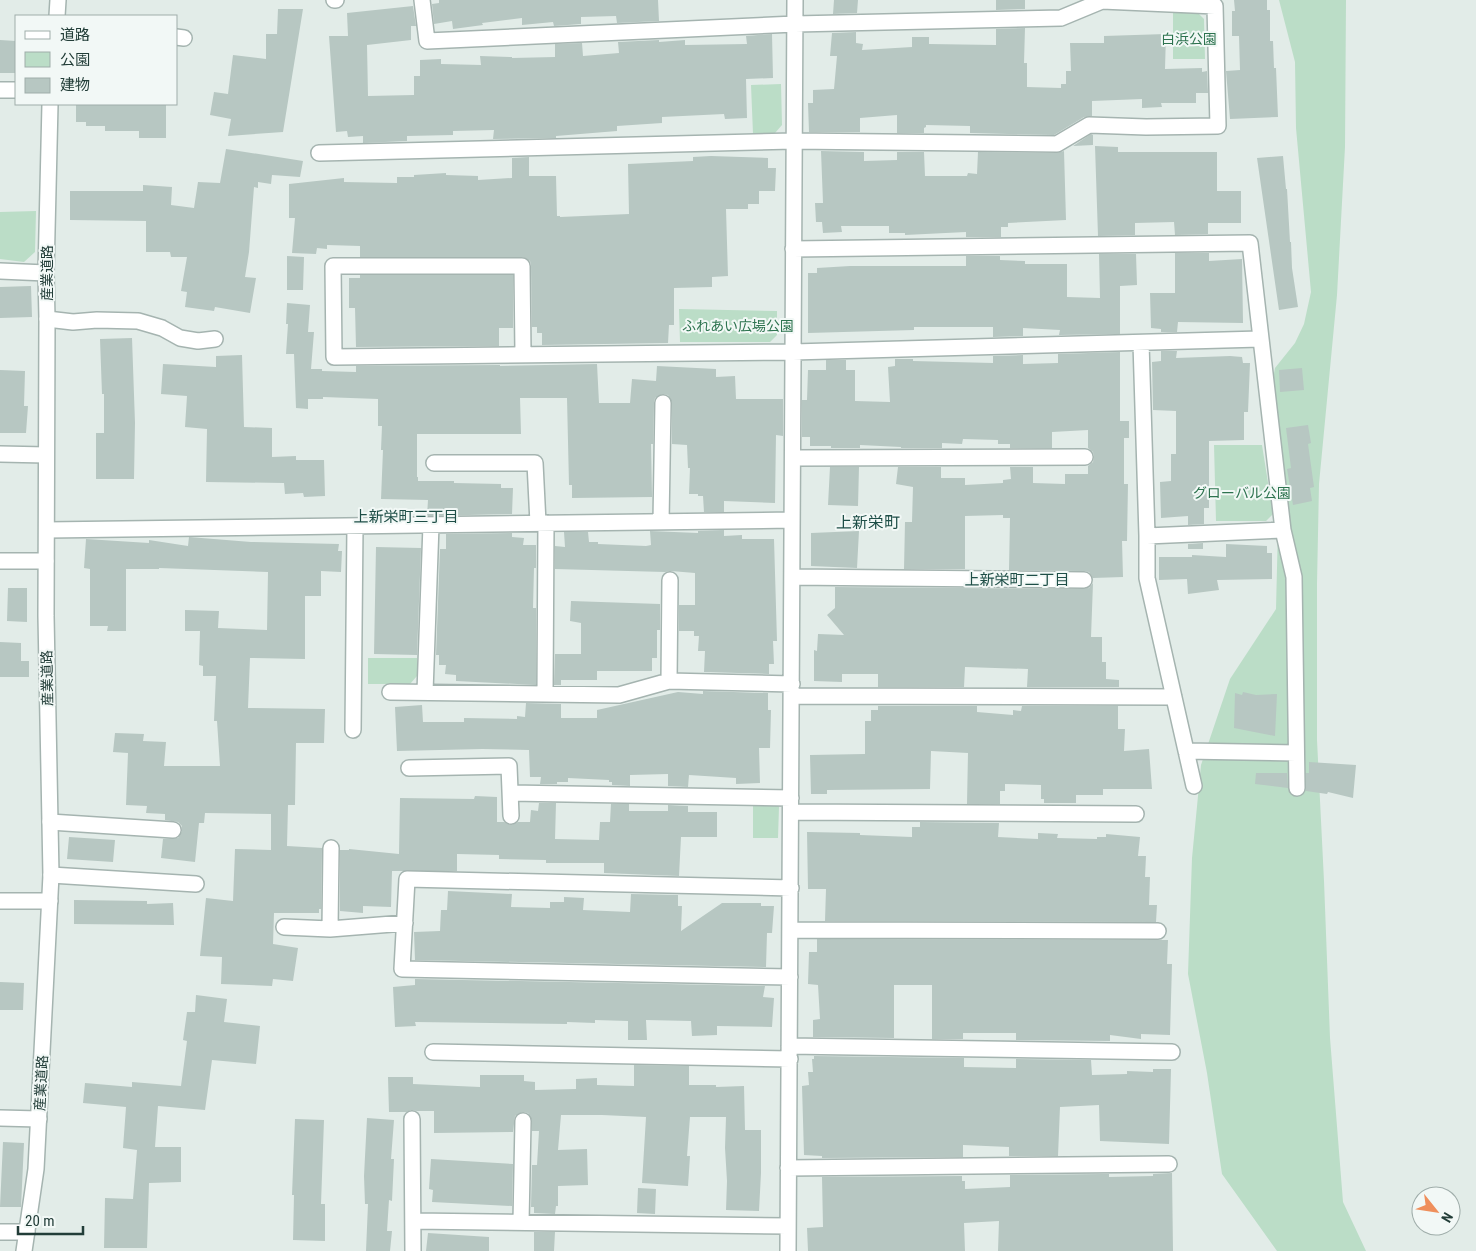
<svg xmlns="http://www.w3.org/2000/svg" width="1476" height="1251" font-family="'Roboto Condensed','Noto Sans JP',sans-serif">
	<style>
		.green { fill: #bbddc7 }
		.building { fill: #b7c7c2 }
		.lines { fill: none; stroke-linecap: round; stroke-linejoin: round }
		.minor-casing { stroke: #a5b4b0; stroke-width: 18 }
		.tertiary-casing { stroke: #a5b4b0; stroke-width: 18 }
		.minor { stroke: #fff; stroke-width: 15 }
		.tertiary { stroke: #fff; stroke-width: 15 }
		.labels { text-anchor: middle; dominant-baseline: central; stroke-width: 4; stroke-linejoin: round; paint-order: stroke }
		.park-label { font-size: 14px; fill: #2d734f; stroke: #f2f8f6 }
		.street-label { font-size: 14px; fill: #223d38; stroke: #f2f8f6 }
		.neighbourhood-label { font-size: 15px; fill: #1e4e47; stroke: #f2f8f6 }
		.quarter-label { font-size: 16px; fill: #1e4e47; stroke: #f2f8f6 }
	</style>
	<rect width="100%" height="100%" fill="#e2ece8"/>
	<path class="green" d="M1279,0h67l-1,147 -8,148 -18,189 -2,100v156l7,141 6,157 13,164 23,49h-89l-55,-77 -15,-101 -19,-99 4,-116 9,-93 29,-86 46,-70 2,-82 -8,-133 5,-26 20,-25 9,-19 7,-32 -15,-164 -1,-66z
		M1196,11l8,8 1,40h-32v-47z
		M781,84l1,41 -7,8 -22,1 -2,-49z
		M36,211l-1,41 -11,10 -24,-3v-47z
		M679,309l98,2v24l-7,7h-90z
		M1214,445h48l11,69 -7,7h-50z
		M368,658h49v18l-7,8h-42z
		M774,801l5,6 -1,31h-25v-36z"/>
	<path class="building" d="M439,0h219l1,21 -42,2 -1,-7 -35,1v7l-27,2 -1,-4 -31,3v-7l-40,5 1,2 -30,4 -1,-8 -18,3 -2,-20 7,-1z
		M834,0h24l-1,13 -24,1z
		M996,0h29v9l-29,1z
		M1234,0h33v10h3v31h3l1,27h2l2,49 -48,2 -4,-48 14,-1 -1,-34h-7v-25h3z
		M413,6l3,20h-5v14l-44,5 1,51 46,-1v-19h6v-16l21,-1v5l40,1 -1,-9 32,1v1l43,-1v-13l27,-1 1,13 36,-3 -1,-11 41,-2v2l26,-2v5l62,-1 -1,-8 26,-2 1,44 -27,1 1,39 -22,1 -1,-5 -62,3v6l-45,3v5l-61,5v2l-63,1 1,-9 -41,1v4l-46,1v5l-44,2v-7l-15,1 -1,-6 -11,1 -7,-96h19l-1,-23z
		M278,9h25l-20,123 -55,4 3,-17 -21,-4 4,-23 14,2 5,-39 33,4v-25h11z
		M1025,28l-1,35h3v24l34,1v-4h5v-13h5l-1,-28h34v-7l62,-2 -1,35 37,-1v4l5,-1 1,22h-12v10h-35l1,4 -20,1v-9l-50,2v15l-8,1 -30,18 -84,-2v-7l-44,-1v2l-2,1v5h-27v-18l-37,3v14h-51l-1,-29h5v-13l21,-1 3,-33h-7l2,-23 24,-1v11l7,1 -1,6 50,-3v-10h17v7l67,1v-16z
		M0,40l16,1v32h-16z
		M76,104h90v34h-27v-7h-34v-5h-19v-4h-10z
		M1091,134l2,1v10l-20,1z
		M1095,146l23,1v5h99v39h24v32h-33v11l-33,1 -1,-13 -39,1v12l-37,1z
		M226,149l77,12 -3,16 -28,-2 -1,9 -13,-2v6l-4,-1 -5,65 -4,25 11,1 -6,35 -35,-6 -1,4 -29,-4 2,-15 -6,-1 6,-34h-16l-1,-5h-24v-31l-76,-1v-29h73v-6l29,2 -1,18 23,3 4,-26 22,1z
		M821,151l43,1v9l33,-1v-8h27l1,24h42l1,-3 9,1 1,-22 79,1 7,-2 2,69 -58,3v4h-7v10h-35v-5l-61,3v-2h-16v-7h-48l1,6 -19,1 -1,-11h-6l-1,-19h8z
		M711,156l57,2v10h8l-1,23h-16v13h-11v5h-22l2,67 -16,1v10l-38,1v37h-5l-1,18 -126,2v-12h-5v-6h-5l-1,-62 -1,-4 -8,-4h-162v-11l-33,-1v4l-10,-1 -1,6 -24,-1 3,-35h-6v-34l55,-6v4l53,1v-6h17v-2l32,-2v2l32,1v4l34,-2v-20l17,-1v19h27l1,40h3v1l69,-3 -1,-50 65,-3v-4z
		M1283,156l3,33h1l3,53h1l1,26 6,39 -19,3 -22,-152z
		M1175,253h34v8l33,-2 1,64 -65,-1 -1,10h-16v-3l-10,-1 -1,-35h25z
		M1099,254h37l1,31 -17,1v48l-61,1 1,-5 -37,-2v8l-30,1v-10h-79v3l-106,3v-60h9v-5l33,-2h116v-10h34v4l25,1v3h42v33l33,1z
		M287,256l17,1 -1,33h-16z
		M360,275h153v53h-14v18l-143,1 -1,-39h-6v-30h11z
		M31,286l1,31 -32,1v-31z
		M287,303l23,2 -2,27h6l-3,37h11v2l34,1v-6l144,-1v1l97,-2 2,39h31l2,-24 24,2 1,-15 59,3v8l19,-1 1,23h47v37l-7,-1 -1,68 -51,-2v11h-20l-1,-16h-5v-2h-9l1,-26h-2l-1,-23 -15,-1v-41l-4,-8 -5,-1 -8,4 -1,5 -1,41h-2l1,53 -80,1v-13h-3l-2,-87h-47l1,36h-104v43h1v4h36v2l47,1v4h12l-1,26 -85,2 1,-16 -47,-1 2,-49h-2l1,-24h-4v-27l-55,-2v2h-15v10l-12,-1 -2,-54h-8l2,-30h-2z
		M132,338l3,85 -1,56h-38v-46h8v-39h-2l-2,-55z
		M1161,351h16l-1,7 54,-2 12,1 1,6h7l-2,49h-4v28l-35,1v67h-5v16l-16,1v-9l-27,2 -1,-36 11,-1v-27h5v-43l-23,-1 -1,-48 9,-1z
		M1120,352v69h9v17h-5v46h4l-1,57h-5l1,36 -30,1 -4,-6 -5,-1 -75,-1 1,-52h-7v-3l-38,1v53h-61l1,-47h7l1,-35 -17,-3 2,-17h43v11h24v7l38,-2v-3l8,-1 -1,-12h23v16l32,1v-10h23v-8l5,-4 1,-5 -1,-5 -5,-4v-18l-36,2v16h-42v-4h-12v-4l-35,-1 -1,5 -20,-1v5h-41v-1l-41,-2v3h-29v-2h-21v-9h-8v-37h5l1,-30h18v-10h20v10h9v31l35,1 -2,-35 7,-1v-7h18v2l80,2v-7l30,-1v9l35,-1v-9z
		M242,355l2,72 28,1v29l24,-1v4h28l1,36 -21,1 -1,-4 -18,1 -1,-11 -78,-1 1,-53 -22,-2 2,-31 -26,-2 2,-30 53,3v-11z
		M1302,368l2,22 -24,2 -1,-22z
		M0,370l25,1 -1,35h4l-2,27h-26z
		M1308,425l3,18 -3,1 6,43 -4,1 2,13 -19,4 -6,-36 4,-1 -5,-40z
		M830,467h29l-1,39 -30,-1z
		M724,530v6l18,-1v4h32l3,102h-4l1,23h-5v10l-65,-2 1,-21h-7l1,-15h-5v-5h-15v-26h16v-32l-24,-2 -6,1 -110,-3v-23l10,1 -1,-15h24l1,10h9v2l48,2 5,-1 -1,-14 48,2v-2z
		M859,531l-2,37 -46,-2v-33z
		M512,533v4l12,1 -1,7h13v23h-2l-1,40h3v77l-80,-4v-6l-11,-1 1,-9h-7v-10h-3l4,-106h6v-15z
		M189,537l62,5 88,2 -1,7h4l-1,21 -20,-1v25h-16v63l-55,-1 -2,50 77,1 -1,34h-28l-1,62h-7l-1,41 35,2 -1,61h-2v4h-45l-1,31 25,4 -5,33 -20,-2 -1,7 -51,-2 1,-27 -22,-1 6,-58 27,3 2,-52 36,1v-36l-66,-1 -1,10h-5l-4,39 -34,-4 2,-19 15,-1 4,-7v-5l-4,-4 -13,-2v-6l-19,-1 1,-7 -21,-1 2,-52 -15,-1 2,-19 29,1 -1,7 23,1 -2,24h56l-3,-45h-3l2,-45h-13v-10l-4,-1 1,-34h-15v-21l34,1 -1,17 49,2 1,-58 -109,-4v1h-33v62h-19l1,-5h-18v-57l-6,-1 2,-29 63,4v-3l39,6z
		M1203,543v6h-15v-5z
		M1226,544l41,2v7h5v26l-55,1 2,10 -31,4 -1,-15 -28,1v-23h33v-2l34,2z
		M376,547l45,1 -4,107 -43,-1z
		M1093,583l-2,54h11v25h4v17l13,1v7h-92l1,-18 -63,-2 -1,20h-86v-13h-36v8l-28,-1v-31l3,1 1,-17 26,1 -17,-20 8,-7v-21l249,2 5,-1z
		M8,588h19v34l-20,-1z
		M571,601l89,3v26h-3v28h-5v13h-55v9h-36v5h-7l1,-31h26v-31l-11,-2z
		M0,642l21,1v18h8v16h-29z
		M703,691l65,2v17h3l-1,38h-11l1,35 -24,1v-6l-47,-3 -1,12 -20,-1v-12l-38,1v11l-18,-1v-3h-3v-2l-41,-2v4h-11v2h-17l1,-7h-11l-1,-27 -47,-1 -85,2 -2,-44 27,-2 1,17h41v-4l53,1v-3l8,1 1,-14 35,1v14h36v-8l81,-18 25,2z
		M1243,692l13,3 21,-1 -2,42 -41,-8 1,-35 7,2z
		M878,706h99v6l36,3v-5l8,1 1,-5h96v23h7l-1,22 25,-2 3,40h-49v6h-27v8h-32v-4h-3v-14l-36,-1v7h-5v13h-33l1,-51 -37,-2 -1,38 -103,1v4h-16l-1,-39 55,-1v-33h6v-11h7z
		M1309,762l47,3 -3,33 -25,-6 -1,2 -21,-3v-18h3z
		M1256,773h31l1,15 -33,-4z
		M475,796l22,1v25h7l7,3 7,-3h12l1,-12 7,1 1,-8h17l-1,36 44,1 1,-18h10l1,-18h18v7h39v-6l20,1v6h29v25h-36l-2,39 -75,-3v-10h-58v-3l-47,-1v-4l-42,-1v17h-65l-1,36 -28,-1v7l-23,-2v-61h9v-1l50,5 1,-56 74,1z
		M920,822l79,1 -1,14 40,2v-6l20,1 -1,4 40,1v-2h9v-3l34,3 -2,19h8l-1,21h5l-1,28h8l-1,17 -331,-1 1,-32h-18l-1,-57 53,1v2l52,2v-10h8z
		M69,837l46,3 -2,22 -46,-3z
		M448,891l64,3 -1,13 39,1v-6h14v-5l20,1 -1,12 47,2 1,-18 47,1v11h4l-1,25 41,-28h39v3h13l-2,27h-5l-1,34 -351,-7 -1,-28 26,-1 1,-21h6z
		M74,900l73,1v3l26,-1 1,22 -100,-1z
		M817,939l351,1 -1,24h5l-2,71 -29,-1v5l-31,-4v6l-94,-1v-7h-53v6h-31v-54h-38v53l-81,-1v-17l7,-1 -2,-34 -10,-1 1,-32h8z
		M415,979l350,7 -2,11 11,1 -2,29 -55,-1v9l-25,1 -1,-15 -45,-1 1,20h-19v-19l-33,-1v3l-28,-1v2l-152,-2 1,4 -21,1 -2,-40 22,-2z
		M0,982l24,1 -1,27h-23z
		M196,995l31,4 -3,23 36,4 -4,38 -44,-4 -7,50 -47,-4 -3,41h26v35l-32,1 -2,65h-43l1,-50 28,1 4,-49 -14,-2 3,-41 -43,-4 2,-20 47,4v-5l49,4 6,-45 -4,-1 4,-28h8z
		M814,1056l150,2v9l52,1v-9l75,1 1,15 35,-1v-3l26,1v-3h18l-2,75 -69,-3 -1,-36 -39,2 -2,49h-49v-9l-46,-2v12l-141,1v-2l-18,-1 -2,-69 7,-1 -1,-13h5l-1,-13h2z
		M634,1065l55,1v19h27v2l28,-1 1,44h16v43l-2,38 -33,-1 1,-29 -2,-33 1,-31h-36l-3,39h3l-2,30 -46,-3 4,-66 -44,-2h-41l-3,35 29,-1 1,36 -30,1v20h-2l-1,8 -21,-1v-6h-3l1,-42h5l2,-34h-7v-10l-4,-8 -5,-1 -8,4 -2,16 -79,1v-22h-17l-6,-1 -4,2h-18l-1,-35h25v7l67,3v-12h44v6l11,1v8l41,-1v-10l21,-1v7l37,1z
		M367,1118l27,2 -3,39h3l-2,42 -3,-1 -2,31h5l-2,20h-24l2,-47h-3l-1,-28z
		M295,1119l29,1 -3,84h4v37l-32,-1 1,-45h-2z
		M3,1142l21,1 -3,64h-21z
		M431,1159l82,5 -1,42 -80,-4 1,-12 -4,-1z
		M1172,1173l1,78h-175l1,-30 -35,2 1,28h-157l-1,-23 16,-1 -1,-50 140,-1v5h3v8l45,-2v-12l92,-1h7v3l44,-1v-2z
		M638,1188l18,1 -1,25 -18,-1z
		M534,1232h21l-1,19h-20z
		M428,1233l61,4v14h-63z"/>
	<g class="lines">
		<defs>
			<path id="minor" d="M334,0h2
				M176,37l8,1
				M0,90h16
				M319,153l474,-12 264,3 32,-19 57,2 72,-1 -3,-120 -113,-5 -41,17 -266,6 -368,17 -5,-41
				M793,249l457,-6 33,287 11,47 3,211
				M0,271l46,2
				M47,319l26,3 24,-2 41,1 24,7 18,10 18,3 17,-2
				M1141,343l6,193v42l47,208
				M523,354l-1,-88h-189l1,91 459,-5 467,-13
				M0,454l46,1
				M793,458l292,-1
				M434,463h101l3,60
				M661,522l2,-119
				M47,530l745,-10
				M1147,536l136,-6
				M0,561h46
				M792,577l292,3
				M669,681l1,-101
				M390,692l229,3 50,-14 123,3
				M425,692l6,-167
				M545,694l1,-171
				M792,696l382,1
				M353,730l2,-204
				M1186,751l110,2
				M409,768l100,-2 2,50
				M511,793l280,5
				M791,812l345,2
				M50,822l123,8
				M51,875l145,9
				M0,901h50
				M284,927l46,2 75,-6
				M330,929l1,-81
				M790,930l368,1
				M790,977l-388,-8 5,-90 384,9
				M789,1046l383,6
				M433,1052l357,7
				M0,1118l39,1
				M412,1119l1,132
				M788,1168l381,-4
				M413,1221l375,5
				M521,1222l2,-101
				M0,1232h27
				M788,1251l7,-1251"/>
			<path id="tertiary" d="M57,16l1,-16
				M24,1251l12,-82 15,-294 -5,-259 1,-297 -1,-46 4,-169"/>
		</defs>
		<use href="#minor" class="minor-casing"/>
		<use href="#tertiary" class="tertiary-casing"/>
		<use href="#minor" class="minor"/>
		<use href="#tertiary" class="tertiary"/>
	</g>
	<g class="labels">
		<g class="park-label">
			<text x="1189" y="39">白浜公園</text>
			<text x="738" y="326">ふれあい広場公園</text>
			<text x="1242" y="493">グローバル公園</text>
		</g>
		<g class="street-label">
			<text transform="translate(47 273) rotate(-90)">産業道路</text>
			<text transform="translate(47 678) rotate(-91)">産業道路</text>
			<text transform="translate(41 1083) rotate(-87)">産業道路</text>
		</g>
		<g class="neighbourhood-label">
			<text x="406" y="517">上新栄町三丁目</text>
			<text x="1017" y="580">上新栄町二丁目</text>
		</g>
		<g class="quarter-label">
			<text x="868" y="522">上新栄町</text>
		</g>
	</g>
	<rect x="15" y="15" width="162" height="90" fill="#f2f8f6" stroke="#9fadaa"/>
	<rect x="25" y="31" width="25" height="8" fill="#ffffff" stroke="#9fadaa"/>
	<text x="60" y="40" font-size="15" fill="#223d38">道路</text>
	<rect x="25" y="52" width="25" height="15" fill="#bbddc7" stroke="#9fadaa"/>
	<text x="60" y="65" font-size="15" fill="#223d38">公園</text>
	<rect x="25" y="78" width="25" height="15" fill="#b7c7c2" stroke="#9fadaa"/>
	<text x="60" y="90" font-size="15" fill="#223d38">建物</text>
	<g transform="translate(1436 1211) rotate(120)"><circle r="24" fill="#f2f8f6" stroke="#9fadaa"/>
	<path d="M0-4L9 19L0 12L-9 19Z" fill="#ef8f5c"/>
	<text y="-8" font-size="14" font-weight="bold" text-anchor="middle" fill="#223d38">N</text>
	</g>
	<path d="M18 1226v8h65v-8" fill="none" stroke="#223d38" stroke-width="2.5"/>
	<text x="25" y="1226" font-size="15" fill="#223d38" stroke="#f2f8f6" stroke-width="4" paint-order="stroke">20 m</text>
</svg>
